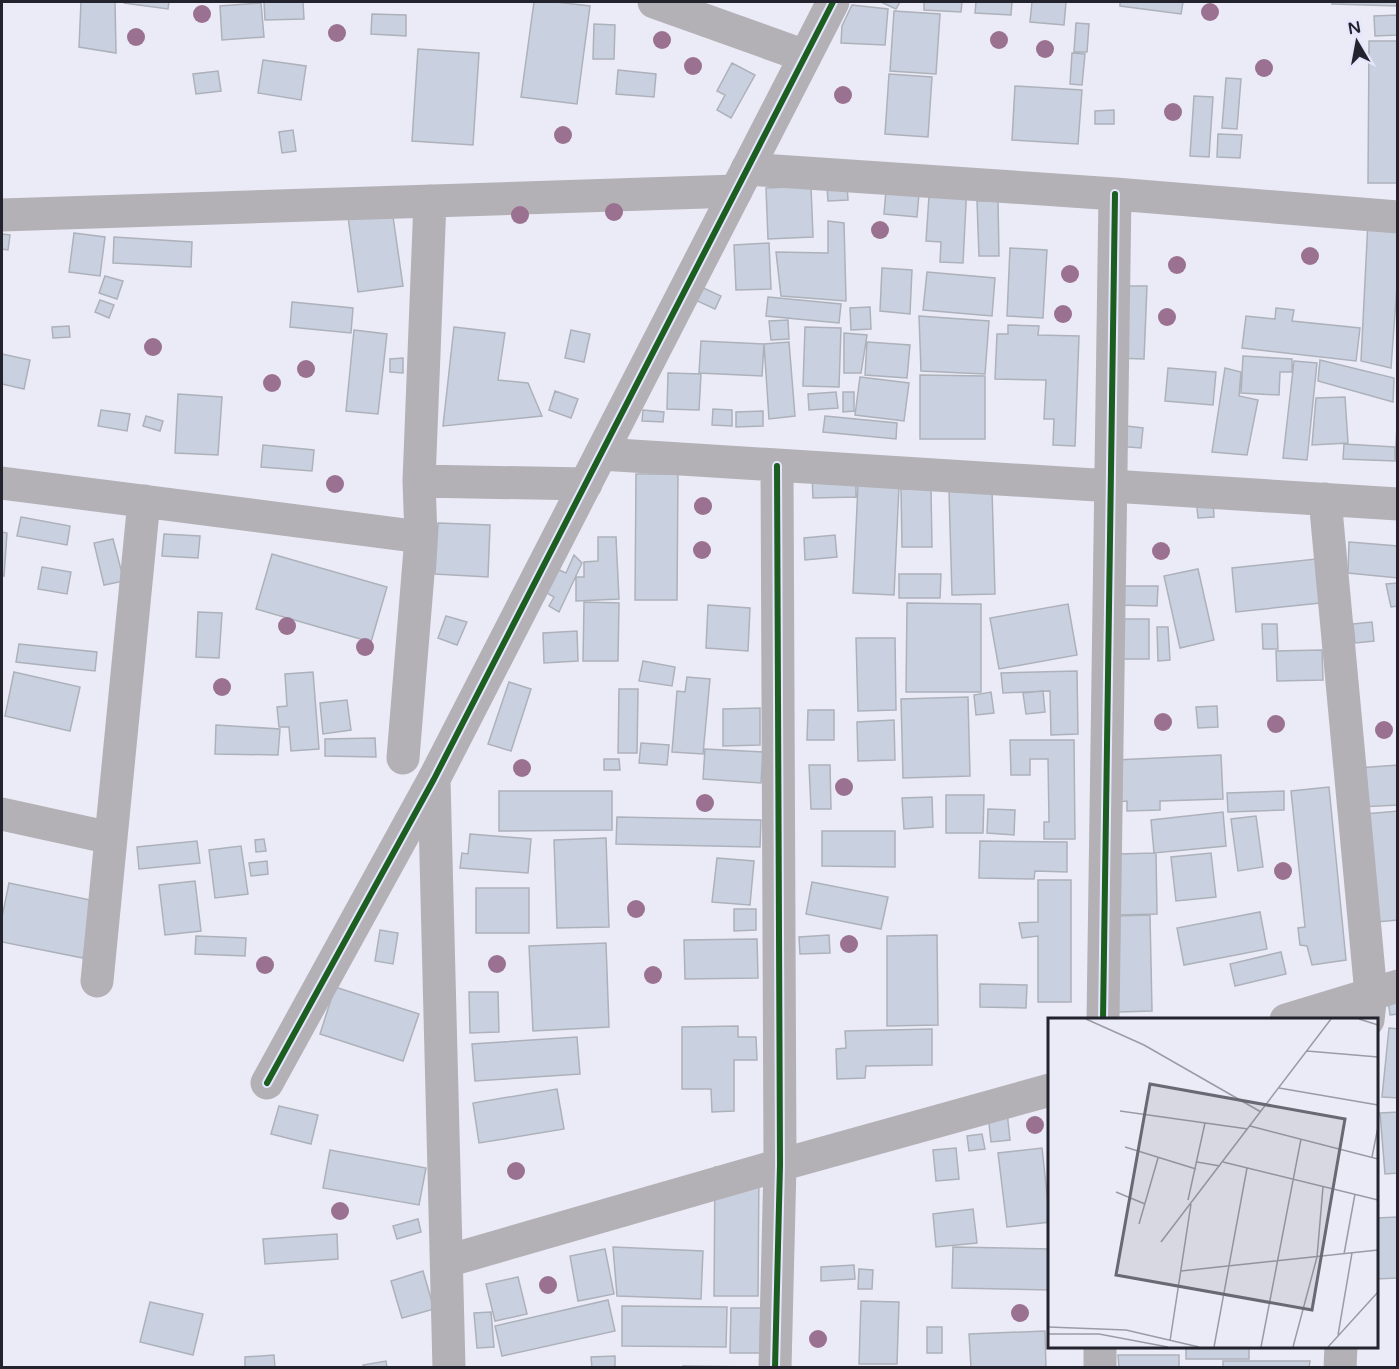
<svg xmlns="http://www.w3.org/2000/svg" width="1399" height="1369" font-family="'Varela Round',sans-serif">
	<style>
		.building { fill: #c9d1e0; stroke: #adb1ba; stroke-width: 1.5 }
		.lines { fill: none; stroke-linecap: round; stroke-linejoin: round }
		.minor { stroke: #b3b1b6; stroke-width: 33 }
		.tertiary { stroke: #b3b1b6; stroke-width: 33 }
		.cycleway-casing { stroke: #e5e6fd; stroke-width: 10 }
		.cycleway { stroke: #1b5e20; stroke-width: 6 }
		.tree { fill: #9a7190 }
		.inset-road { fill: none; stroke: #9b9ba7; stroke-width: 1.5 }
		.view { fill: #696974; fill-opacity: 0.15; stroke: #696974; stroke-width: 3 }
		.inset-edge { fill: none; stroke: #23232e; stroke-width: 3 }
	</style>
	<rect width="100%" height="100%" fill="#ebebf7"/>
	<path class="building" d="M81,2h34l1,51 -37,-6z
		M124,2h45l-1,7 -44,-6z
		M264,2h39l1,17 -39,1z
		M534,2h22l34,4 -13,98 -56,-7z
		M881,2h19l-4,7z
		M924,2h38l-1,10 -37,-2z
		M976,2h36l-1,13 -36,-2z
		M1032,2h34l-2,23 -34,-3z
		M1120,2h63l-2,12 -61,-8z
		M1332,2h66v4l-66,-2z
		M261,3l3,34 -42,3 -2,-34z
		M852,5l36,4 -3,36 -44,-2 1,-17z
		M894,11l46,3 -4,60 -46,-3z
		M372,14l34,1v21l-35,-2z
		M1398,15v20l-23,1 -1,-20z
		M1076,23l13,1 -2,28h-13z
		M594,24l21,1 -1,34h-21z
		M1369,41h29v142h-30z
		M418,49l61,4 -6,92 -61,-4z
		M1072,53l13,1 -3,31 -12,-1z
		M263,60l43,6 -5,34 -43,-7z
		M732,63l23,12 -24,43 -14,-8 8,-15 -8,-4z
		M618,70l38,4 -2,23 -38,-3z
		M218,71l3,20 -25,3 -3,-20z
		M889,74l43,3 -4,60 -43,-3z
		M1226,78l15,1 -4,50 -15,-1z
		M1015,86l67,4 -4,54 -66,-4z
		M1194,96l19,1 -4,60 -19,-1z
		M1114,110v14h-19v-13z
		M293,130l3,21 -14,2 -3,-21z
		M1218,134l24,1 -2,23 -23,-1z
		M846,172l2,28 -20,1 -2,-28z
		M887,178l33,4 -3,35 -33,-3z
		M930,181l37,3 -4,79 -23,-1 1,-20 -15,-1z
		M811,186l2,51 -45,2 -2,-51z
		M977,201h21l1,55h-20z
		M391,203l12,83 -45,6 -11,-83z
		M828,221l16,2 2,78 -65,-5 -5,-44 52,1z
		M1368,221l30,2v49l-7,96 -30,-7z
		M74,233l31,4 -5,39 -31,-4z
		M2,234l8,1 -2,15 -6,-1z
		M114,237l78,5 -1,25 -78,-4z
		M769,243l2,46 -35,1 -2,-45z
		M1010,248l37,2 -4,68 -36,-2z
		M882,268l30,2 -2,44 -30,-3z
		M927,272l68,6 -3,38 -69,-6z
		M105,276l18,5 -6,18 -18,-6z
		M699,286l22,10 -6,13 -22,-10z
		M1127,286h20l-3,73 -30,-1z
		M768,297l73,7 -2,19 -73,-7z
		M100,300l14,5 -5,13 -14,-6z
		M292,302l61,6 -2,25 -61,-6z
		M870,307l1,22 -20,1 -1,-22z
		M1276,308l18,2 -2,11 68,7 -4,33 -114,-13 4,-32 29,3z
		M919,316l70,5 -4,53 -64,-3z
		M788,320l1,19 -18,1 -2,-19z
		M1008,325l31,1 -1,9 41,1 -4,110 -22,-1 1,-26h-10l2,-39 -51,-1 2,-45h11z
		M69,326l1,11 -17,1 -1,-11z
		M454,327l51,6 -7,47 30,3 14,33 -99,10z
		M805,327l36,1 -2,59 -36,-1z
		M354,330l33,4 -9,80 -32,-3z
		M571,330l19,4 -6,28 -19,-4z
		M844,333l23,2 -6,38h-17z
		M701,341l63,3 -2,32 -63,-3z
		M789,342l6,74 -26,3 -5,-75z
		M867,342l43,3 -3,33 -42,-3z
		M2,354l28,6 -6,29 -22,-5z
		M1243,356l49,3v13h-12l-1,23 -38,-2z
		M403,358v15l-13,-1v-13z
		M1320,360l74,18 -1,24 -75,-21z
		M1294,361l23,2 -10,97 -24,-2z
		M1168,368l48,4 -3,33 -48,-4z
		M1225,368l16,4 -2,24 19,4 -11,55 -35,-3z
		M668,373l33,1 -2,36 -32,-1z
		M920,375l65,1v63h-65z
		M860,377l49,6 -5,38 -49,-6z
		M555,391l23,8 -7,19 -22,-8z
		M836,392l2,16 -29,2 -1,-16z
		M843,392h11v19l-11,1z
		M178,394l44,3 -4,58 -43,-2z
		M1345,397l3,46 -36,2 4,-47z
		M1398,408v53h-3z
		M713,409l19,1v16l-20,-1z
		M101,410l29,4 -3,17 -29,-5z
		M643,410l21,2 -1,10 -21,-1z
		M763,411v15l-27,1v-15z
		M146,416l17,5 -3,10 -17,-5z
		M825,416l72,7 -1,16 -73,-7z
		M1118,425l25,3 -2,20 -25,-2z
		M1344,444l51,3v14l-52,-2z
		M263,445l51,5 -2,21 -51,-4z
		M636,474h42l-1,126h-42z
		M856,474v23l-43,1 -1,-23z
		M858,485l41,1 -5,109 -41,-2z
		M901,489h30l1,58h-30z
		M992,489l3,105 -43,1 -3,-104z
		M1213,497l1,20 -16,1 -2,-20z
		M21,517l49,9 -3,19 -50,-9z
		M438,523l52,2 -2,52 -53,-3z
		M2,532l5,1 -3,43 -2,-1z
		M164,534l36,2 -2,22 -36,-2z
		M835,535l2,22 -32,3 -1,-22z
		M598,537h18l3,62 -43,2v-24h8v-15l14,-1z
		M113,539l11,42 -20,4 -10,-42z
		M1349,542l49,4v32l-50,-5z
		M272,554l115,33 -16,55 -115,-33z
		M574,555l8,8 -23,49 -10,-6 5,-9 -9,-5 12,-23 9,4z
		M1316,559l4,44 -84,9 -4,-44z
		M42,567l29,5 -4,22 -29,-5z
		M1198,569l16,71 -34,8 -16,-72z
		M899,574h42l-1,24h-41z
		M1398,583v23l-7,1 -5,-23z
		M1117,586h41l-1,20 -41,-1z
		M584,602l35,1 -1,58h-35z
		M907,603l74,1v88h-75z
		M1068,604l9,51 -78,14 -9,-51z
		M708,605l42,3 -2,43 -42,-3z
		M198,612l24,1 -3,45 -23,-1z
		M446,616l21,6 -10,23 -19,-7z
		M1118,619h31v40h-32z
		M1372,622l2,19 -19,2 -2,-19z
		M1262,624h15l1,25h-15z
		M1157,627h11l2,33 -12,1z
		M577,631l1,30 -34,2 -1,-30z
		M856,638h39l1,72 -38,1z
		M19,644l78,8 -2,19 -79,-9z
		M1322,650l1,30 -46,1 -1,-30z
		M643,661l32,6 -3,19 -33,-5z
		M1077,671l1,63 -27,1 -1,-44 -47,2 -2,-20z
		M14,672l66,15 -10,44 -65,-15z
		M313,672l6,77 -28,2 -2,-24h-10l-2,-20 10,-1 -2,-32z
		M687,677l23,2 -7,75 -31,-2 5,-61 8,1z
		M509,682l22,7 -20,62 -23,-7z
		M619,689h19l-1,64h-19z
		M1043,691l2,21 -19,2 -3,-21z
		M991,692l3,21 -18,2 -2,-20z
		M968,697l2,79 -67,2 -2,-79z
		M347,700l4,30 -28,4 -3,-31z
		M1217,706l1,21 -20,1 -2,-21z
		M760,708v37l-37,1v-37z
		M808,710h26v30h-27z
		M894,720l1,40 -37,1 -1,-39z
		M216,725l64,4 -2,26 -63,-1z
		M375,738l1,19 -51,-1v-17z
		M1010,740h64l1,99h-31v-17h5l-1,-63h-18v16h-19z
		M641,743l28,2 -2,20 -28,-2z
		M705,749l58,3 -2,31 -58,-4z
		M1221,755l2,44 -63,2v9l-33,1v-10l-10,1 -2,-42z
		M604,759h15l1,11h-16z
		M809,765h21l1,44h-20z
		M1398,765v40l-39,2 -2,-39z
		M1329,787l17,173 -34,5 -5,-19 -7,-1 -2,-17 7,-1 -14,-136z
		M499,791h113v39l-113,1z
		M1284,791v19l-56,2 -1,-19z
		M946,795h38l-1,38h-37z
		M932,797l1,30 -29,2 -2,-31z
		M988,809l27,1 -1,25 -27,-2z
		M1398,811v109l-22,2 -11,-108z
		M1223,812l3,34 -72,7 -3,-33z
		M1256,816l7,51 -25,4 -7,-52z
		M617,817l144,3 -1,27 -144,-3z
		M822,831h73v36l-73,-1z
		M470,834l61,5 -3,34 -68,-5 2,-15 6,1z
		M606,838l3,89 -52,1 -3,-88z
		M264,839l2,12 -10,1 -1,-12z
		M197,841l3,22 -61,6 -2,-22z
		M980,841l87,1v30l-32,-1 -1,8 -55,-1z
		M241,846l7,48 -33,4 -6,-48z
		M1156,853l1,61 -38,1 -1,-61z
		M1211,853l5,44 -40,4 -5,-44z
		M717,858l37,3 -4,44 -38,-3z
		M267,861l1,13 -17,2 -2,-13z
		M1038,880h33v122h-33v-66l-16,2 -3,-15 19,-1z
		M195,881l6,50 -36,4 -6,-50z
		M812,882l76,15 -7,32 -75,-15z
		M9,883l86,18 -12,57 -81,-16v-25z
		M476,888h53v45h-53z
		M734,909h22v21l-22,1z
		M1260,912l7,37 -83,16 -7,-37z
		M1150,915l2,96 -34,1 -2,-96z
		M380,930l18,3 -5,31 -18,-3z
		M829,935l1,18 -30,1 -1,-17z
		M937,935l1,90 -51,1v-90z
		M196,936l50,2 -1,18 -50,-2z
		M757,939l1,39 -73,1 -1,-39z
		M606,943l3,84 -76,4 -4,-85z
		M1281,952l5,22 -51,12 -5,-22z
		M980,984l47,1 -1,23 -46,-1z
		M335,987l84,27 -16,47 -83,-27z
		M1398,990v24l-8,1 -3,-23z
		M469,992h29l1,40 -29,1z
		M738,1026v11h18l1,23h-23v51l-22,1 -1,-23h-29v-62z
		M1389,1028l9,1v69l-16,-1z
		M932,1029v36l-66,1 -1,12 -28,1 -1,-30 10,-1 -1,-17z
		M577,1037l3,37 -105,7 -3,-37z
		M557,1089l7,40 -85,14 -6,-40z
		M1006,1102l4,38 -19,2 -4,-37z
		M279,1106l39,9 -7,29 -40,-10z
		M1398,1112v61l-13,1 -5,-61z
		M982,1134l3,15 -16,2 -2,-15z
		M956,1148l3,31 -23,2 -3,-31z
		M1042,1148l8,74 -43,5 -9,-74z
		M330,1150l96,18 -7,37 -96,-17z
		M715,1167h44l-1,129h-44z
		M973,1209l4,34 -41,4 -3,-33z
		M1398,1217v61l-22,1v-61z
		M418,1219l3,13 -24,7 -4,-13z
		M337,1234l1,25 -73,5 -2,-25z
		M613,1247l90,4 -2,48 -84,-3z
		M953,1247l97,2v41l-98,-2z
		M605,1249l9,45 -36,7 -8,-45z
		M854,1265l1,14 -34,2v-14z
		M859,1269l14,1 -1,19h-14z
		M423,1271l11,38 -32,9 -11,-37z
		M518,1277l9,37 -32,7 -9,-37z
		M608,1300l7,31 -113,25 -7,-30z
		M861,1301l38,1 -2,62h-38z
		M150,1302l53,12 -10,41 -53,-13z
		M622,1306l105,1 -1,40 -104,-1z
		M731,1308h30l-1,45h-30z
		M491,1312l3,35 -17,1 -3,-35z
		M927,1327h15v26h-15z
		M1045,1331l1,37h-75l-2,-34z
		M1186,1346h63v13h-63z
		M274,1355l1,13h-30v-11z
		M1118,1355h61v13h-60z
		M615,1356v12h-23l-1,-11z
		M386,1361l1,7h-23l-1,-3z
		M1223,1361h87l-1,7h-86z
		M683,1366l73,1v1h-73z"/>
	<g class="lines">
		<path class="minor" d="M654,2l151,54
			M747,169l368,25 283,23
			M2,215l734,-24
			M601,454l797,50
			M419,481l167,3
			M2,483l419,54
			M1325,499l46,495 -3,26
			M403,758l18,-221 -2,-56 11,-280
			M2,814l109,24
			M97,981l47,-480
			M1103,1020l12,-826
			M1286,1020l112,-34
			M267,1083l167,-304
			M447,1261l333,-96 270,-75
			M775,1368l5,-203 -3,-699
			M1100,1368v-22
			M1340,1368l1,-22"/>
		<path class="tertiary" d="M449,1368l-15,-589 399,-777"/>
		<defs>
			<path id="cycleway" d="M1103,1020l12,-826
				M267,1083l167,-304 399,-777
				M775,1368l5,-203 -3,-699"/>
		</defs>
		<use href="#cycleway" class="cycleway-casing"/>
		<use href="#cycleway" class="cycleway"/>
	</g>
	<g class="tree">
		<circle cx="1210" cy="12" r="9"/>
		<circle cx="202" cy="14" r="9"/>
		<circle cx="337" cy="33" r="9"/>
		<circle cx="136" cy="37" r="9"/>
		<circle cx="662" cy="40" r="9"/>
		<circle cx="999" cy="40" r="9"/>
		<circle cx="1045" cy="49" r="9"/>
		<circle cx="693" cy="66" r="9"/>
		<circle cx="1264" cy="68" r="9"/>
		<circle cx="843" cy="95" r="9"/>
		<circle cx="1173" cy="112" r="9"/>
		<circle cx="563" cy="135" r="9"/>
		<circle cx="614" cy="212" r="9"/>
		<circle cx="520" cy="215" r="9"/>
		<circle cx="880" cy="230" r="9"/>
		<circle cx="1310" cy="256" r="9"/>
		<circle cx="1177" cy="265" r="9"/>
		<circle cx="1070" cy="274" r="9"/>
		<circle cx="1063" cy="314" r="9"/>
		<circle cx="1167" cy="317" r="9"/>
		<circle cx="153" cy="347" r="9"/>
		<circle cx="306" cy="369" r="9"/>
		<circle cx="272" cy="383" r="9"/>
		<circle cx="335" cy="484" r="9"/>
		<circle cx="703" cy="506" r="9"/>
		<circle cx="702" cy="550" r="9"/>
		<circle cx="1161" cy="551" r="9"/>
		<circle cx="287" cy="626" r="9"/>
		<circle cx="365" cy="647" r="9"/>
		<circle cx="222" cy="687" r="9"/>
		<circle cx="1163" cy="722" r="9"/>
		<circle cx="1276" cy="724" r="9"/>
		<circle cx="1384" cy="730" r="9"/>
		<circle cx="522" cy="768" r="9"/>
		<circle cx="844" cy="787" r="9"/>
		<circle cx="705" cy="803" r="9"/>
		<circle cx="1283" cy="871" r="9"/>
		<circle cx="636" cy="909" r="9"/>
		<circle cx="849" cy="944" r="9"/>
		<circle cx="497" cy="964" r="9"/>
		<circle cx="265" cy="965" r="9"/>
		<circle cx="653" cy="975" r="9"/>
		<circle cx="1035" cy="1125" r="9"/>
		<circle cx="516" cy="1171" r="9"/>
		<circle cx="340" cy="1211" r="9"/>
		<circle cx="548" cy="1285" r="9"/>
		<circle cx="1020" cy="1313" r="9"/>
		<circle cx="818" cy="1339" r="9"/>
	</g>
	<g transform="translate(1048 1018)">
		<rect width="330" height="330" fill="#ebebf7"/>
		<path class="inset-road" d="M38,1l58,26 117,67M311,1l19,6M259,33l71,6M231,70l99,17M72,93l128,18M202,108l128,33M77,129l71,22M324,139l6,-30M149,144l23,4M175,144l155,38M68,174l29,12M140,182l17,-77M91,206l19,-66M113,224l170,-223M296,236l11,-60M133,253l197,-21M0,309l78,3 73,17M0,316h51l69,13M290,317l14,-82M122,323l21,-137M166,329l33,-179M213,329l40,-208M245,329l24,-90 6,-70M280,329l50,-55"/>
		<path class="view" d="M102,66l195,35 -33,191 -196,-35z"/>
		<rect width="330" height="330" class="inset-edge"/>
	</g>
	<rect width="1399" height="1369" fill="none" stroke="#23232e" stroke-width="6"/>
	<g transform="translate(1357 42) rotate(350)" stroke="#e5e6fd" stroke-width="4.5" paint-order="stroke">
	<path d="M0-4.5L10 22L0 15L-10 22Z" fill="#23232e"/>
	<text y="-9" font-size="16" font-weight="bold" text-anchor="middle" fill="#23232e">N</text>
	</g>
</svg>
